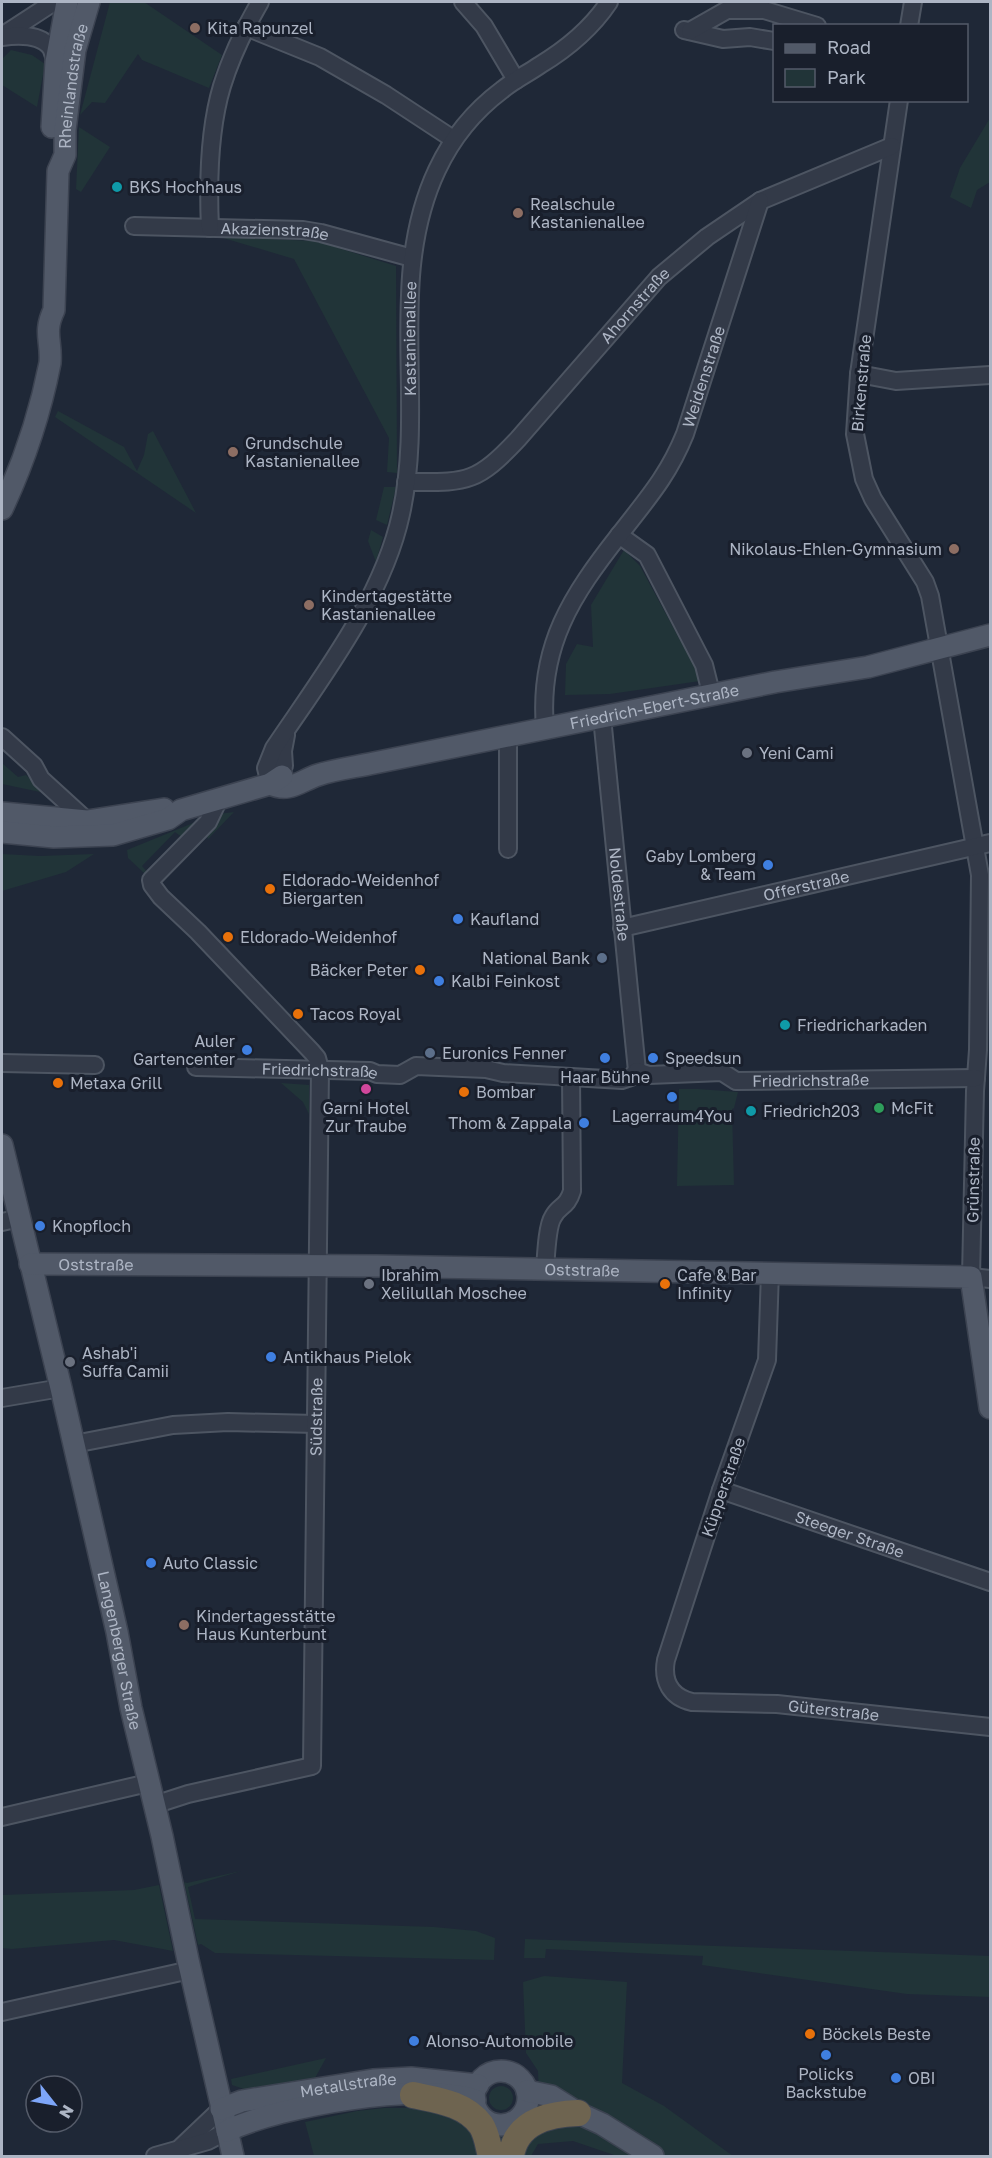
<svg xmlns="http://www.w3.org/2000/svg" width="992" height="2158" font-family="'Golos Text',sans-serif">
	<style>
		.green { fill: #213438 }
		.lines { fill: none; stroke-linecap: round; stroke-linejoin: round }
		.minor-casing { stroke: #4d5562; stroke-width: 20 }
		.major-casing { stroke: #3c4351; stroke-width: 24 }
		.highway-casing { stroke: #3b424f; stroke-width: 28 }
		.minor { stroke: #333a48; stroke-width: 16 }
		.major { stroke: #515968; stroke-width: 21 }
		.highway { stroke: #6e6450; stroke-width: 26 }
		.education-dot { fill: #8d6e63; stroke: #191f2c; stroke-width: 2 }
		.culture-dot { fill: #0f9aa8; stroke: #191f2c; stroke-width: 2 }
		.worship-dot { fill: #6b7280; stroke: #191f2c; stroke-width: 2 }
		.shop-dot { fill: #3f7fe0; stroke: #191f2c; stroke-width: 2 }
		.food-dot { fill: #e8710a; stroke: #191f2c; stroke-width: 2 }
		.service-dot { fill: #5c6f8a; stroke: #191f2c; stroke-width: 2 }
		.hotel-dot { fill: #d1479c; stroke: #191f2c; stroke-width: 2 }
		.leisure-dot { fill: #2e9e5b; stroke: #191f2c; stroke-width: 2 }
		.labels { text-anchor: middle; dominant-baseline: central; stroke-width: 6; stroke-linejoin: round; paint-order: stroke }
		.poi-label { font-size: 16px; fill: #adb5c4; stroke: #191f2c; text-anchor: start }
		.street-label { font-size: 16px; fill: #adb5c4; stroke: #191f2c }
	</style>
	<rect width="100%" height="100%" fill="#1f2837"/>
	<path class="green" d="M110,2h34l78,53 -13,33 -67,-28 -4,-6 -33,49 -13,-1 -12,13z
		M11,50l21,5 13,9 -8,43 -35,-22v-26z
		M990,118v64l-13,8 -6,18 -21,-11 10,-29z
		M79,127l31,20 -29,45 -5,-3z
		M220,237l96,4 80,25 1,207 -10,-1 2,-34 -95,-179z
		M58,411l66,36 13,24 7,-16 4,-21 5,-3 43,82 -141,-96z
		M384,487h12l-9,38 -11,-5z
		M371,530l12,7 -7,25 -8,-21z
		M624,550l16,16 40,74 27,40 -97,14 -45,1 1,-31 11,-20 16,3 -2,-42z
		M2,763l16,14 8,-2 19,18 -43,-9z
		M234,812l-26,27 -3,-7 13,-18z
		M198,821l-16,16 -7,-5 -33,34 6,7 -3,1 -17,-16 -1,-8z
		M2,854l38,2 54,-2 -28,18 -64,19z
		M281,1083l28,2v29l-6,-12z
		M679,1089h19l40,3 -4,16 -2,1 2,76 -57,1z
		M241,1871l-53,16 7,32 239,8 42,4 19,7 -1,22 -279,-7 -14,-9 -3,1 -14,-63 3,1z
		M159,1885l14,66 -59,-11 -102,9 -10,-1v-53l132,-5z
		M525,1939l465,17v41l-83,-3 -205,-29 1,-9 -157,-7 -1,9h-21z
		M544,1976l83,6 -5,101 42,23 69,50h-116l-44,-15 -35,3 -7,12h-217l-9,-34 52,-11 27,-3h59l35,29 46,1 16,-12 -2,-55 -12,-18 -3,-71z
		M326,2058l-11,20 -65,13 -18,-6 -1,-6z
		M489 2098a12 12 0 1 1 24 0a12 12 0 1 1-24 0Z"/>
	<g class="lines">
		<defs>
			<g id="minor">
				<path d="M463,2l21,24 32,54"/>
				<path d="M909,26l4,-24"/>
				<path d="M246,27l74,30 66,38 67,44"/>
				<path d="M684,30l39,9 27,-2 24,4"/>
				<path d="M690,31l37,-21h37l53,16"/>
				<path d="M5,34l49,-32"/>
				<path d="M2,37c15,-2 38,-4 49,11 2,4 3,10 5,14"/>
				<path d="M899,100l-40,274 -4,60 9,45 9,20 52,83 5,14 50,279 -2,175 -3,41 -4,186 19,2"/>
				<path id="s1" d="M134,226l169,4 18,3 91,25"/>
				<path d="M210,228c-2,-45 -1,-99 12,-142 9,-29 23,-58 38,-84"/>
				<path d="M859,374l37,7 94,-6"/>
				<path id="s2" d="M406,482c60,0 69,3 112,-43l141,-162 48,-40 53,-36 132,-55"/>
				<path d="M619,535l28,20 57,110 5,20"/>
				<path id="s3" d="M602,717l35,354"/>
				<path id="s4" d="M545,728c-7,-82 27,-133 75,-194 27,-35 48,-58 65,-100l75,-233"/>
				<path d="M2,737l32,29 7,13 46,42"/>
				<path d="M271,782l13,-16 -1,-15 3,-16"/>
				<path id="s5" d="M270,784l-4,-16 8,-20c47,-70 109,-150 127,-234 25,-113 -15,-236 36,-344 15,-32 37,-59 65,-80 12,-10 25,-16 38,-25 28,-17 51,-36 69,-63"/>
				<path d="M508,849v-114"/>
				<path id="s6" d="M622,928l368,-85"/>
				<path d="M2,1063l93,2"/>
				<path id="s7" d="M196,1067l174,4 7,3 23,1 16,-9 70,3 17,4 119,7 9,-3 6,-6"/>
				<path id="s8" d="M637,1071l12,4 73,-3 14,9 240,-3"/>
				<path d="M2,1222l18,-4"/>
				<path d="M545,1269c1,-12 2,-43 8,-52 6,-12 14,-9 19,-26l-1,-114"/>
				<path id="s9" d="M770,1272l-3,88 -46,130 -55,170c-4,21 5,37 26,42l85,2 213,23"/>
				<path d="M2,1398l59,-10"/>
				<path d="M74,1444l99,-19 55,-3 88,2"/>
				<path id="s10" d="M721,1490l269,92"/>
				<path id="s11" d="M154,1805l34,-11 124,-28 8,-697 -3,-11 -5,-6 -114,-120 -37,-35 -9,-12 -1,-5 57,-58 11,-23"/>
				<path d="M2,1817l146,-34"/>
				<path d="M2,2012l188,-42"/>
				<path d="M181,2147l40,-38"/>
				<path d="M155,2156l53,-15 19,-10"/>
			</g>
			<g id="major">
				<path d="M52,127l4,-65 11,-60"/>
				<path id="s12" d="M2,509c22,-47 38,-95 48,-146 2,-22 -7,-30 4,-53l4,-139 7,-16v-25l10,-80 14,-48"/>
				<path id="s13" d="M270,784c20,9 30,-3 48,-9 18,-6 38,-8 56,-12l401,-81 93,-15 122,-32"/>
				<path d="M2,813l85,8 77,-12"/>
				<path d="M2,832l52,5 59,-2 55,-16 13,-9 89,-26 12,-8"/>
				<path id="s14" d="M2,1145l59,243 56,244 14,76 31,128 26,124 45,196"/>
				<path id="s15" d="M30,1264l347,2 594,11 19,131"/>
				<circle cx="501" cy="2098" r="27"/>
				<path d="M527,2091l24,5 27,17 24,11 51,32"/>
				<path id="s16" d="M221,2109l21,-8 131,-21 38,-2 67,7"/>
				<path d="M227,2131c55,-26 190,-49 248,-31"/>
			</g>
			<path id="highway" d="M413,2095c23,5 52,8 68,30 6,9 7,21 10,31
				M511,2156c5,-34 37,-42 67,-43"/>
		</defs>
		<use href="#minor" class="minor-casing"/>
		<use href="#major" class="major-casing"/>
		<use href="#highway" class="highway-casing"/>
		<use href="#minor" class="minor"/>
		<use href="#major" class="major"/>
		<use href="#highway" class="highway"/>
	</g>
	<g class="education-dot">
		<circle cx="195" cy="28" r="6"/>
		<circle cx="518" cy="213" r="6"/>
		<circle cx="233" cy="452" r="6"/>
		<circle cx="954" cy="549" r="6"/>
		<circle cx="309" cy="605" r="6"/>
		<circle cx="184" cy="1625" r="6"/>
	</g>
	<g class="culture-dot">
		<circle cx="117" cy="187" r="6"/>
		<circle cx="785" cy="1025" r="6"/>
		<circle cx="751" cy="1111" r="6"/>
	</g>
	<g class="worship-dot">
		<circle cx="747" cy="753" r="6"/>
		<circle cx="369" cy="1284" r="6"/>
		<circle cx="70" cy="1362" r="6"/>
	</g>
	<g class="shop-dot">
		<circle cx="768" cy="865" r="6"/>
		<circle cx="458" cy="919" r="6"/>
		<circle cx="439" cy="981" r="6"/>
		<circle cx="247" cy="1050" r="6"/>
		<circle cx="605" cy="1058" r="6"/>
		<circle cx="653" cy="1058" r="6"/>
		<circle cx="672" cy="1097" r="6"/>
		<circle cx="584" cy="1123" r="6"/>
		<circle cx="40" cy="1226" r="6"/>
		<circle cx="271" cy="1357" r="6"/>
		<circle cx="151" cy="1563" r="6"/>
		<circle cx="414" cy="2041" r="6"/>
		<circle cx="826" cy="2055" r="6"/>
		<circle cx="896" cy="2078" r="6"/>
	</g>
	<g class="food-dot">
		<circle cx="270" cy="889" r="6"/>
		<circle cx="228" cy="937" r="6"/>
		<circle cx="420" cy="970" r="6"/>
		<circle cx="298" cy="1014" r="6"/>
		<circle cx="58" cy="1083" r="6"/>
		<circle cx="464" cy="1092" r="6"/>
		<circle cx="665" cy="1284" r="6"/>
		<circle cx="810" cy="2034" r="6"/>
	</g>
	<g class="service-dot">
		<circle cx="602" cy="958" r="6"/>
		<circle cx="430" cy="1053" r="6"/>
	</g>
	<circle class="hotel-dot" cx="366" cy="1089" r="6"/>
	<circle class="leisure-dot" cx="879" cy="1108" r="6"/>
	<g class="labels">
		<g class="poi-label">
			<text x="207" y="28">Kita Rapunzel</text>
			<text x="129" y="187">BKS Hochhaus</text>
			<text x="530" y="204">Realschule<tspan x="530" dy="18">Kastanienallee</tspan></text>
			<text x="245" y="443">Grundschule<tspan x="245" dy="18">Kastanienallee</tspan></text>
			<text x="942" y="549" text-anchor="end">Nikolaus-Ehlen-Gymnasium</text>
			<text x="321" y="596">Kindertagestätte<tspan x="321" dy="18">Kastanienallee</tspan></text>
			<text x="759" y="753">Yeni Cami</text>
			<text x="756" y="856" text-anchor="end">Gaby Lomberg<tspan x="756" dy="18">&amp; Team</tspan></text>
			<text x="282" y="880">Eldorado-Weidenhof<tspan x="282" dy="18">Biergarten</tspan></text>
			<text x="470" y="919">Kaufland</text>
			<text x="240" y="937">Eldorado-Weidenhof</text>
			<text x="590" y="958" text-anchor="end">National Bank</text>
			<text x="408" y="970" text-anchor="end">Bäcker Peter</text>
			<text x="451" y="981">Kalbi Feinkost</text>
			<text x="310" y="1014">Tacos Royal</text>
			<text x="797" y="1025">Friedricharkaden</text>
			<text x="235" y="1041" text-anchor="end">Auler<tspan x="235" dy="18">Gartencenter</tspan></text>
			<text x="442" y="1053">Euronics Fenner</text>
			<text x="665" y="1058">Speedsun</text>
			<text x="605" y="1077" text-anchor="middle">Haar Bühne</text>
			<text x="70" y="1083">Metaxa Grill</text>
			<text x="476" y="1092">Bombar</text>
			<text x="366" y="1108" text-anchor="middle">Garni Hotel<tspan x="366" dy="18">Zur Traube</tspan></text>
			<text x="891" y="1108">McFit</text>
			<text x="763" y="1111">Friedrich203</text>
			<text x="672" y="1116" text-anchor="middle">Lagerraum4You</text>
			<text x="572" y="1123" text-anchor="end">Thom &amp; Zappala</text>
			<text x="52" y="1226">Knopfloch</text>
			<text x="381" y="1275">Ibrahim<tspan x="381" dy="18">Xelilullah Moschee</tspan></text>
			<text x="677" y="1275">Cafe &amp; Bar<tspan x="677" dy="18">Infinity</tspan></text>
			<text x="82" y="1353">Ashab'i<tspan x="82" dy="18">Suffa Camii</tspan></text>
			<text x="283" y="1357">Antikhaus Pielok</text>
			<text x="163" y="1563">Auto Classic</text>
			<text x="196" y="1616">Kindertagesstätte<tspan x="196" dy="18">Haus Kunterbunt</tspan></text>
			<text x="822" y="2034">Böckels Beste</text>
			<text x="426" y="2041">Alonso-Automobile</text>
			<text x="826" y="2074" text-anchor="middle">Policks<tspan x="826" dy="18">Backstube</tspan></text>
			<text x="908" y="2078">OBI</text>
		</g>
		<g class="street-label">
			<text stroke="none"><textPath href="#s12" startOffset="434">Rheinlandstraße</textPath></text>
			<text stroke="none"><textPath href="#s1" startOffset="141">Akazienstraße</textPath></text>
			<text stroke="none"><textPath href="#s2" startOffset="304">Ahornstraße</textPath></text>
			<text stroke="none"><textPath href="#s5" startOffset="482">Kastanienallee</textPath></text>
			<text stroke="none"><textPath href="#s4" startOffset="394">Weidenstraße</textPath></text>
			<text transform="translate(861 383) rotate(-85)">Birkenstraße</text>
			<text stroke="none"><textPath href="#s13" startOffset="394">Friedrich-Ebert-Straße</textPath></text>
			<text stroke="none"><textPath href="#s6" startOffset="189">Offerstraße</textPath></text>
			<text stroke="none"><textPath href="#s3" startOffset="178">Noldestraße</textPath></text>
			<text stroke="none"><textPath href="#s7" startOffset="124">Friedrichstraße</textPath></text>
			<text stroke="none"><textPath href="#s8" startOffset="177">Friedrichstraße</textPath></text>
			<text transform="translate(973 1180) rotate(-89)">Grünstraße</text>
			<text stroke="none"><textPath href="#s15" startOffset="66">Oststraße</textPath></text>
			<text stroke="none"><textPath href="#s15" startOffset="552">Oststraße</textPath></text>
			<text stroke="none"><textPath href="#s11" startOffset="512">Südstraße</textPath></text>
			<text transform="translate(723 1487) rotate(-71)">Küpperstraße</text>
			<text stroke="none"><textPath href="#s10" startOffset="136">Steeger Straße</textPath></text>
			<text stroke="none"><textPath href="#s14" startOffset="519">Langenberger Straße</textPath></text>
			<text stroke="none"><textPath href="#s9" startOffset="602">Güterstraße</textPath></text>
			<text stroke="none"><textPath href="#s16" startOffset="130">Metallstraße</textPath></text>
		</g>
	</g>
	<rect width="992" height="2158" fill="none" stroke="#adb5c4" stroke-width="6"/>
	<rect x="773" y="24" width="195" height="78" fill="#191f2c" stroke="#545b69" stroke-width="1.5"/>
	<rect x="785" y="44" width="30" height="9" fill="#515968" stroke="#545b69" stroke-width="1.5"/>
	<text x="827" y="54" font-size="18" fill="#adb5c4">Road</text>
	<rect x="785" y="69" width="30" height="18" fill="#213438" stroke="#545b69" stroke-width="1.5"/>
	<text x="827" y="84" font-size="18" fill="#adb5c4">Park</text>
	<g transform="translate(54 2104) rotate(121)"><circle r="28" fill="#191f2c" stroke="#545b69" stroke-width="1.5"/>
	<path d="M0-4.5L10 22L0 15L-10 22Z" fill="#7ea6f9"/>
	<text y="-9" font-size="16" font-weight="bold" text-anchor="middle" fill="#adb5c4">N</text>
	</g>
</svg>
